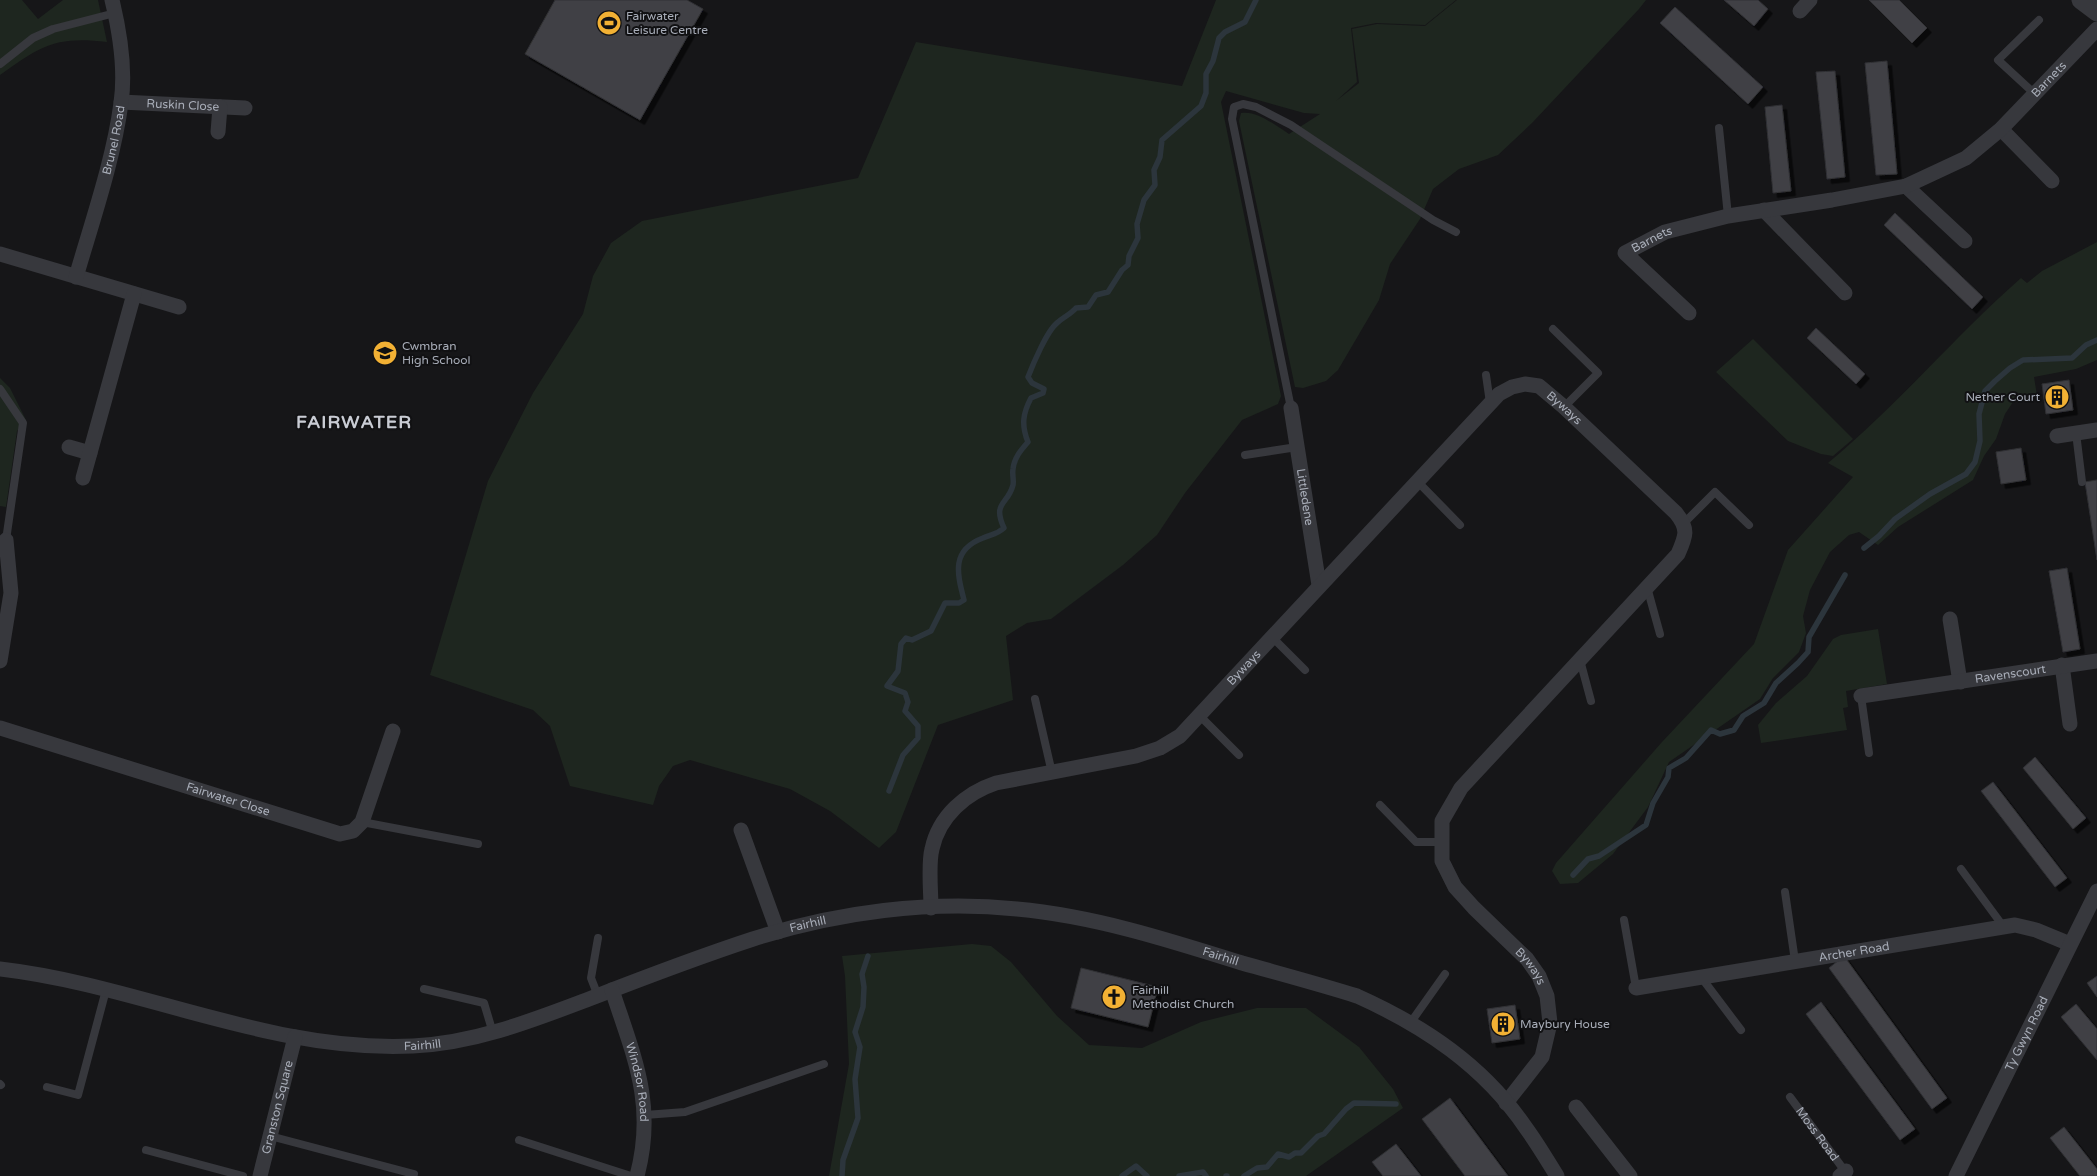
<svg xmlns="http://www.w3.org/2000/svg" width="2097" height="1176" font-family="'Varela Round',sans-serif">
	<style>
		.green { fill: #1e261f }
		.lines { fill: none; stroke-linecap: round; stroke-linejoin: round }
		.stream { stroke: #2c353c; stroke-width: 5.5 }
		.building { fill: #404145; stroke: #303034; filter: url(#shadow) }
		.service { stroke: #37383d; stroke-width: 8 }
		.minor { stroke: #37383d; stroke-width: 15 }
		.tertiary { stroke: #37383d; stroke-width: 19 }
		.labels { text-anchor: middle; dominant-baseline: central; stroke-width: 4; stroke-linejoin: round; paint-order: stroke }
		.poi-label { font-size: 12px; fill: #a8adb8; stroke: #111113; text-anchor: start }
		.street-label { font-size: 12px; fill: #a8adb8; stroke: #111113 }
		.district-label { font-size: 18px; font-weight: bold; letter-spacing: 1px; fill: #c9ccd4; stroke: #111113 }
	</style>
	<defs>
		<filter id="shadow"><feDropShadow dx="4.5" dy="4.5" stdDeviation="0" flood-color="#0009"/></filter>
	</defs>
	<rect width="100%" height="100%" fill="#161618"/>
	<path class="green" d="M0,0h22l16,19 25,-19h35l9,42c-52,-6 -66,4 -107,33z
		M1216,0h240l-31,25 -49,-2 -25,5 6,54 -21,19 23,-18 -7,-54 25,-5 48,2 32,-26h189l-7,9 -107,114 -34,32 -39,14 -26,20 -13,30 -30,45 -11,36 -41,70 -12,11 -23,7 -8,-1 -56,-266 2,-8c16,-3 35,13 48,21l31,-20 -16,-1 -78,-22 -5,11 60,294 -3,8 -36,16 -57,73 -28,42 -34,30 -72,54 -24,4 -21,13 7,64 -75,25 -42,107 -17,16 -49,-37 -40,-22 -100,-29 -17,6 -14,20 -6,19 -83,-19 -20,-60 -17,-16 -103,-35 58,-194 45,-88 50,-79 10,-38 18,-33 31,-22 216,-43 58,-136 266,44z
		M2097,242v118l-21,9 -42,8 3,19 -24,6 -8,12 -9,25 -12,17 -11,24 -75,47 -20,18 -19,-13 -10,3 -19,17 -20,38 -7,26 3,17 -7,19 -26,26 -13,21 -91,63 -21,45 -35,47 -35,29 -18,1 -8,-13 4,-8 106,-121 92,-98 34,-94 65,-73 -25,-14c69,-57 126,-126 193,-185l6,5 15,-12z
		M1753,339l100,100 -20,17 -12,-2 -33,-13 -72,-69z
		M0,378l10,10 16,32 -9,11 -11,76 -6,-1z
		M1878,629l9,55 -41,7 2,16 -5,1 4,22 -86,13 -3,-18 18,-22 31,-27 26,-37 8,-4z
		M972,944l19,2 20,16 46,54 32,29 53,3 59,-26 56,-14h49l53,39 34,42 10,19 -97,68h-477l20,-112 -4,-88 -3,-20z"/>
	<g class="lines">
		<path class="stream" d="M1864,548l15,-12 16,-17 35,-25 36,-20 9,-12 5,-21 -1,-27 6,-23 10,-10 15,-13 13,-8 49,-2 14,-13 11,-5
			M889,791l14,-36 15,-17v-12l-13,-15 3,-9 -3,-9 -18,-7 11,-15 3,-27 5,-6 6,2 19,-9 14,-28h14l5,-3c-7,-27 -13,-50 19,-62 9,-4 13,-3 21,-10 -12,-26 4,-23 9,-43 1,-5 -1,-11 0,-16 1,-11 8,-19 15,-27 -7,-17 -5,-29 3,-44l12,-5 1,-4 -12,-6 -4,-6c5,-13 19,-46 29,-54 6,-6 13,-8 19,-15l12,-1 8,-12 12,-3 14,-22 6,-5 1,-9 9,-18 -1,-14 7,-24 11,-15 -1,-15 6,-13 2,-17 39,-34 5,-13v-19l7,-13 6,-23 6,-6 20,-10 11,-22
			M1573,875l15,-16 11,-3 47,-31 7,-22 15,-26 1,-9 17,-10 25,-28 9,4 14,-4 9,-14 21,-13 12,-20 22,-20 10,-11 1,-15 36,-62
			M842,1176l1,-16 15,-42 -3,-39 5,-32 -5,-15 8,-25 1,-20 -2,-13 6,-18
			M1122,1176l14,-10 11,10
			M1179,1176l24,-4 3,4
			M1226,1176h1
			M1244,1176l13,-8 10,-1 11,-13 11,3 6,-4h6l17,-17 6,-2 22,-25 8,-6 42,1"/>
	</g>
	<path class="building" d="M555,0h132l16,9 -63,111 -115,-66z
		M1724,0h34l10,9 -14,17z
		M1869,0h30l28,28 -15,15z
		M1675,7l88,80 -15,17 -88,-81z
		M1887,61l10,113 -21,1 -11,-112z
		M1835,71l10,106 -18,2 -11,-107z
		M1782,105l9,86 -18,2 -8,-86z
		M1895,213l88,84 -11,12 -88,-84z
		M1816,328l49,46 -9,10 -49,-46z
		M2069,380l4,30 -27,4 -4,-30z
		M2021,448l5,32 -25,4 -5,-32z
		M2097,480v80l-12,-78z
		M2067,568l13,81 -17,3 -14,-81z
		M2035,757l51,61 -13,11 -50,-61z
		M1993,782l74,96 -12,9 -74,-96z
		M1844,956l103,142 -15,11 -103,-141z
		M1081,968l77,19 -10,40 -77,-19z
		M2097,976v21l-10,-14z
		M1821,1002l94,127 -15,11 -94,-126z
		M2076,1004l21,25v31l-36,-43z
		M1515,1005l5,34 -28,4 -5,-34z
		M1450,1098l58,78h-43l-43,-57z
		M2064,1127l33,42v7h-17l-30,-38z
		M1396,1144l25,32h-38l-11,-14z"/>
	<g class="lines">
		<g class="service">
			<path d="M0,64l33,-26 20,-9 62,-16"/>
			<path d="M2035,94l-37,-34 41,-40"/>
			<path d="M1719,128l9,88"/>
			<path d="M1553,329l45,44 -34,34"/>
			<path d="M1486,375l4,28"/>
			<path d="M0,389l23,34 -17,117"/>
			<path d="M1291,408l-59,-289 2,-12 9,-3 13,3 35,18 142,95 23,12"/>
			<path d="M2076,433l6,49"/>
			<path d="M1245,455l52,-8"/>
			<path d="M1418,482l42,43"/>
			<path d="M1684,523l31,-31 34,33"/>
			<path d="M1647,587l13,47"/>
			<path d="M1273,638l32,32"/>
			<path d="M1580,660l11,41"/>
			<path d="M1861,696l8,57"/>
			<path d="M1035,699l17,74"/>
			<path d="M1199,715l40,40"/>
			<path d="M1380,805l36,37h26"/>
			<path d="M362,822l116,22"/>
			<path d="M1961,869l42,57"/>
			<path d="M1785,892l10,69"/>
			<path d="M1624,920l12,68"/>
			<path d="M1701,977l40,53"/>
			<path d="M424,989l60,14 9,30"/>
			<path d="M598,996l-7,-18 7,-40"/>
			<path d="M1411,1022l34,-48"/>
			<path d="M0,1084l1,1"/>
			<path d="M47,1087l31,8 28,-105"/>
			<path id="s1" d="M1790,1097l57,77"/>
			<path d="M645,1115l40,-3 139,-48"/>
			<path d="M270,1136l144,38"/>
			<path d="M519,1140l112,36"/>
			<path d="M146,1150l97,26"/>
		</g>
		<g class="minor">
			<path d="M1800,11l10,-11"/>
			<path id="s2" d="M121,102l124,6"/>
			<path d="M2001,129l51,52"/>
			<path d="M218,132l2,-25"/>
			<path d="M1906,186l59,55"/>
			<path d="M1764,210l81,83"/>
			<path d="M0,254l179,53"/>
			<path id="s3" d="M76,277c16,-55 38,-119 45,-174 5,-34 -1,-70 -9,-103"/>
			<path id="s4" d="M1689,313l-64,-60 40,-21 63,-16 104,-16 74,-14 60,-28 35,-29 96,-100"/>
			<path id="s5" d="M1291,408l28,177"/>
			<path d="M2057,436l40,-6"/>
			<path d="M69,447l21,6"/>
			<path d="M83,478l51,-184"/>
			<path d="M1950,619l10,63"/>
			<path d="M0,661l11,-68 -5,-53"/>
			<path d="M2062,665l8,59"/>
			<path id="s6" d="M1861,696l236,-35"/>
			<path id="s7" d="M0,728l340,106 13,-3 9,-9 31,-91"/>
			<path d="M741,830l37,102"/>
			<path id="s8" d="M931,908c0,-16 -3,-44 1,-59 7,-33 34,-56 64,-66l140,-27 24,-8 20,-12 319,-342 13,-7 13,-3 14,2 25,21 112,106c13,16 10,23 2,41l-217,234 -19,33v40l13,26 19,21 53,51 12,17 8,20 3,27 -8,34 -36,46"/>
			<path id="s9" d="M0,969c139,16 271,84 413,77 62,-3 118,-25 176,-47 54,-21 109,-42 164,-60 84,-27 177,-39 264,-30 77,7 152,31 225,54 39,11 77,21 115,33 67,30 127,70 169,132 11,15 21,32 31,48"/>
			<path id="s10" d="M1636,988l379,-63 21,5 34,14"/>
			<path id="s11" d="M612,990c22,67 44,114 25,186"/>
			<path d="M1576,1107l54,69"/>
			<path id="s12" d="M260,1176l35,-139"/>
			<path d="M1840,1176l6,-5"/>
			<path id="s13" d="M1956,1176l141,-285"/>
		</g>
		<path class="tertiary" d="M2081,0l16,12"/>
	</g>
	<defs>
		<symbol id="stadium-disc" viewBox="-11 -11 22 22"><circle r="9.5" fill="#f2b134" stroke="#111113"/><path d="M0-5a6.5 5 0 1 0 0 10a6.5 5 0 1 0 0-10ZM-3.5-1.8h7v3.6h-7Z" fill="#111"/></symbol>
		<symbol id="school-disc" viewBox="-11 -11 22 22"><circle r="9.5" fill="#f2b134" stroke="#111113"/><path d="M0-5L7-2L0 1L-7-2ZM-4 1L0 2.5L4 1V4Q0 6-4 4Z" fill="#111"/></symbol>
		<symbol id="building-disc" viewBox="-11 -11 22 22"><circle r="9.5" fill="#f2b134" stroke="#111113"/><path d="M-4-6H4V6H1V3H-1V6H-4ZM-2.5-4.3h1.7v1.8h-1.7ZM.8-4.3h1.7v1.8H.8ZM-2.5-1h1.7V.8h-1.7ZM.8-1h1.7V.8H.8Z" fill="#111"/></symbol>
		<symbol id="church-disc" viewBox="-11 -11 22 22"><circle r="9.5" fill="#f2b134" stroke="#111113"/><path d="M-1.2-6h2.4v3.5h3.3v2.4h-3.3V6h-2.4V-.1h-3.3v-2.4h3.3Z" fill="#111"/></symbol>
	</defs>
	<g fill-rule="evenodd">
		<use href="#stadium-disc" x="595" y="9" width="28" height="28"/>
		<use href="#school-disc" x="371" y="339" width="28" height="28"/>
		<use href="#building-disc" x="2043" y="383" width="28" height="28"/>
		<use href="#church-disc" x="1100" y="983" width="28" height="28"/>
		<use href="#building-disc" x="1489" y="1010" width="28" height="28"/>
	</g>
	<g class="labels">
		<g class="poi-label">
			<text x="626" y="16">Fairwater<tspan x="626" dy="14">Leisure Centre</tspan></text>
			<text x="402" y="346">Cwmbran<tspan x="402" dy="14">High School</tspan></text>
			<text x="2040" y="397" text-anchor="end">Nether Court</text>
			<text x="1132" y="990">Fairhill<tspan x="1132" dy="14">Methodist Church</tspan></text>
			<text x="1520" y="1024">Maybury House</text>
		</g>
		<g class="street-label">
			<text stroke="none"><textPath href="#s4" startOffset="559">Barnets</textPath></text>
			<text stroke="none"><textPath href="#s2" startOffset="62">Ruskin Close</textPath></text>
			<text stroke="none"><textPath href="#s3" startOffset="142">Brunel Road</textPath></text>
			<text stroke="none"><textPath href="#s4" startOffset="118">Barnets</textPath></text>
			<text stroke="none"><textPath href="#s8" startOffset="890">Byways</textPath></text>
			<text stroke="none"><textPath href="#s5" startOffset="90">Littledene</textPath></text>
			<text stroke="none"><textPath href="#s8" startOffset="440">Byways</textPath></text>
			<text stroke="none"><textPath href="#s6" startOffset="151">Ravenscourt</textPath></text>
			<text stroke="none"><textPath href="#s7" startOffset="239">Fairwater Close</textPath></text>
			<text stroke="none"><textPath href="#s9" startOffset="836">Fairhill</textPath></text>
			<text stroke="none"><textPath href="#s10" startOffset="221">Archer Road</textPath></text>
			<text stroke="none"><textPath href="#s9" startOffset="1256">Fairhill</textPath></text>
			<text stroke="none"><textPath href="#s8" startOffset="1624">Byways</textPath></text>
			<text stroke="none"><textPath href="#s13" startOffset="159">Ty Gwyn Road</textPath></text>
			<text stroke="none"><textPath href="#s9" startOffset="431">Fairhill</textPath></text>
			<text stroke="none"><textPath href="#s11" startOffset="96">Windsor Road</textPath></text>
			<text stroke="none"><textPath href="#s12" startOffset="71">Granston Square</textPath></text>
			<text stroke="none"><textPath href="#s1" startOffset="46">Moss Road</textPath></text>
		</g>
		<g class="district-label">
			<text x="354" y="422">FAIRWATER</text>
		</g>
	</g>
</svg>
